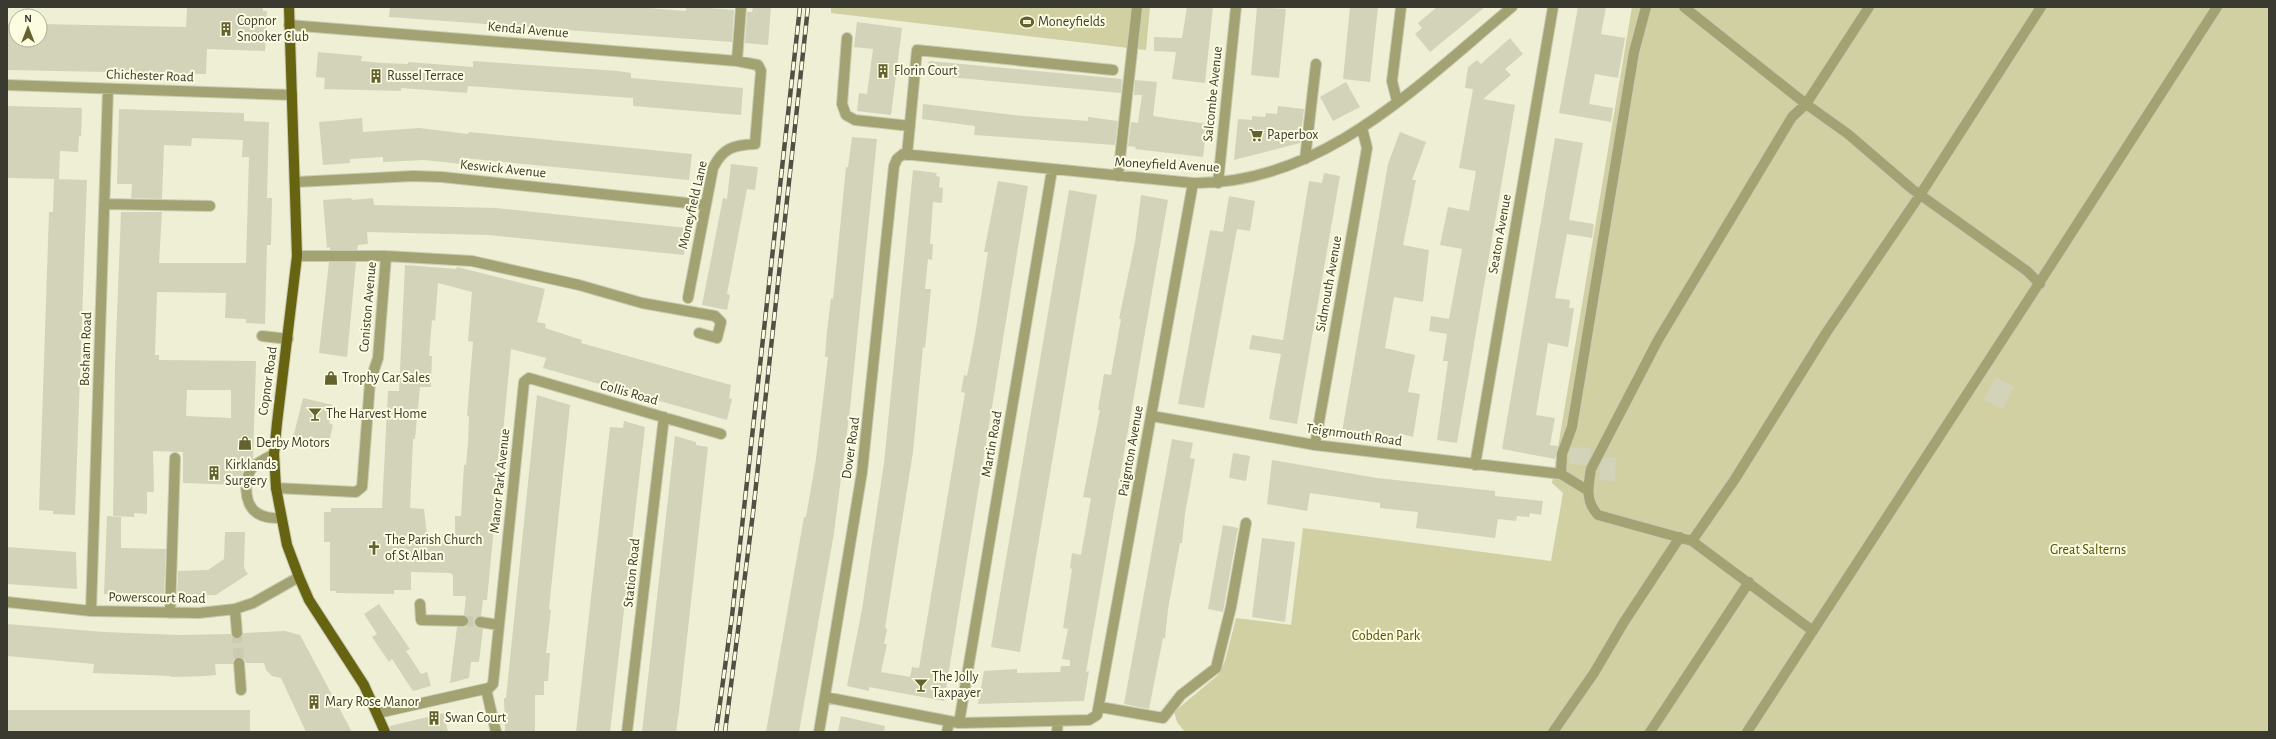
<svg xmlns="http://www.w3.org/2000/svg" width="2276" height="739" font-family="'Alegreya Sans',sans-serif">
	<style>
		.green { fill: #d1d0a3 }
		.building { fill: #d3d3b9; fill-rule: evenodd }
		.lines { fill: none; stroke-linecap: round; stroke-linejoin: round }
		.minor-tunnel { stroke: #cacbb3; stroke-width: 10; stroke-dasharray: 10 5; stroke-linecap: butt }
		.minor-casing { stroke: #cacbb3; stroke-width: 12 }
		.major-casing { stroke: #cacbb3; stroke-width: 12 }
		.minor { stroke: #a3a273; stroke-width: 10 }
		.major { stroke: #666311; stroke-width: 10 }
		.rail-casing { stroke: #505044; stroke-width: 4.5 }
		.rail { stroke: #fcfce1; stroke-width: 3; stroke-dasharray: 9; stroke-linecap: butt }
		.labels { text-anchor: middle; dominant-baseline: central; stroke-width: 4; stroke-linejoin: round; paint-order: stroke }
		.poi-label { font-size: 14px; fill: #3a3a30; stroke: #fcfce1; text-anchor: start }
		.street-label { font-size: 14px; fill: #3a3a30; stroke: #fcfce1 }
		.park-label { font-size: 14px; fill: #535000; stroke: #fcfce1 }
	</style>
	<rect width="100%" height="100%" fill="#eeefd4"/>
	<path class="green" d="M831,7h319l-4,43 -315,-37z
		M1632,7h637v725h-1084l-8,-10 -3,-10 44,-37 7,-14 11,-43 55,7 12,-97 248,33 12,-68 -11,-10z"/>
	<path class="building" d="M198,7h65v4h4l-2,40 -58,-2 -1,25 -199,-4v-46h9v16h24v-16l146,3 1,-19z
		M390,7h246l50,4v-4h11l37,3 -2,32 -343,-25z
		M753,7h18l-3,38 -23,-2 2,-31h5z
		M1187,7h26l-8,76 -33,-4 4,-27 -22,-1v-14l28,1z
		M1257,7l29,2 -7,69 -28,-3z
		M1350,7h28l-8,75 -27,-3z
		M1437,7h48l-55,45 -15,-18 7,-6 -4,-5z
		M1578,7h28l-5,27 24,4 -7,40 -23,-4 -6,30 24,4 -2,14 -52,-9z
		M857,22l45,6 -11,87 -34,-4 2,-18 8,1 6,-45 -19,-2z
		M1510,38l13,16 -18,15 6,6 -28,24 32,6 -58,338 -20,-3 11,-79h-5l4,-27 -18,-3 2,-15 18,3 13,-70 -22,-4 8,-38 21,4 7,-40 -17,-3 14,-79 -8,-1 3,-21 9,-7 4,4z
		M318,52l44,4 -1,5 21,2 26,1v-2l65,5v-6l145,10 13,2v5l112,10 -2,27 -108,-9v-8l-165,-12 -1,7 -66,-5v3l-77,-2 1,-11 -9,-1z
		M929,61l193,18 -1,14 -194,-18z
		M1135,80l22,2 -4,34 54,8 -4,33 -68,-8 1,-2 -8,-1 3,-24 7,1 4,-28h-8z
		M1346,82l14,25 -27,14 -13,-24z
		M923,104l100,12 65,5v-4l30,4 -3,24 -141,-10 1,-9 -53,-7z
		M7,106l75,2 -1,28h-2l-1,16 -18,-1 -1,28 -52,-1z
		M1278,106l26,3 -4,34 -66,17 4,-41 14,1v-4l13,1 1,-4 11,1z
		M119,109l125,4v8l25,1 -2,76h5l-1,47h-4l-2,79 -19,-1v-4l-21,-1 1,-25 -69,-1 -2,63h4v5l97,1 -3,98 -4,3h-4l-5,23 -57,-2v-31l-30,-1 1,41h-7v22l-13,-1v4l-21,-1 2,-151 6,-153h41l-3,51h87l3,-106h-7l1,-17 -51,-2 -1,8 -27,-1 -2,54 -31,-1 1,-14h-15zM187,390h44v28l-45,-2z
		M362,118l1,14 56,-4 49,6 1,-2 223,22 -3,26 -226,-22 -1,6 -38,-4 -41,2v-5l-33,2v4l-27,2 -4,-43z
		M1400,132l26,10 -14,38h4l-13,65 26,5 -6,52 -29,-5 -9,51 30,7 -7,37 12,2 -7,43 -12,-3 -1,6 -58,-8 46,-268z
		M852,137l25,2 -27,270 -16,124 -35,199h-33l38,-215h2l10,-58 12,-102h-3l2,-26 4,-33 2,1 13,-132h2z
		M1555,138l28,5 -14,77 25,4 -2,14 -25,-4 -12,64 15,2 -1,8h5l-6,39 -20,-4 -12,72 19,3 -5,27 8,1 -3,13 -53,-10z
		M731,164l27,3 -3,23 -8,-1 -20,105 3,1 -3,15 -25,-5 21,-107 4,1z
		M913,170l24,3 -1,3 4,1 -1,10 4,1 -1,15 -9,-1 -3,42h3l-1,16 -4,-1 -3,30h6l-6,59 -2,-1 -10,105 -28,176 2,1 -3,15h3l-6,28 29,5 2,-10 7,1 43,-258 3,-17 -4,-1 3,-17 3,1 8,-41 13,-83h-4l14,-71 30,5 -84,515 -75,-14v4l-22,-5 15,-77 22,-146z
		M1324,173l16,3 -43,248 -28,-5 12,-65 -32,-5 3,-14 31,5 26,-159 13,2z
		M54,179l33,1 -12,335 -22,-1v-3l-14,-1 10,-298h4z
		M1069,190l28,5 -77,457 -29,-5z
		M1141,195l27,5 -82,472 3,-1 -5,30 -106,3 6,-33 33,-2v4l43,-1 1,-6h9v-6l-8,-1 6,-30 -5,-1 9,-59 -2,-1 2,-15 9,2 10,-57 -8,-1 17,-87h-2l6,-36 7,1 10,-56h-2l16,-77z
		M1229,196l26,5 -5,30 -13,-2 -33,179 -26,-4 32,-174 13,2z
		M351,198l1,2 21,-2 1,7 122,3 191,20 -3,27 -196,-20 -121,-3 1,12 -10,1 -1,5h-27v-3l-3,1 -4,-48z
		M329,262h27l-9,95 -28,-4z
		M405,265l51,4 1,-2 88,22 -8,33 9,2 -1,4 37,12 -1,3 150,42 -2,13 3,1 -5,21 -184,-52 3,-10 -35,-9 -24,251h-4l-2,16 -6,2 -1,3 2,6 7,2 -4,33h-8l-2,16 -19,5 7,-56h9l3,-6 -5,-6 2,-19h-13v-21l-3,-2 -39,-1v18h-17v4l-58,-1v-2h-6v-49h-6v-30h7v-4h51l6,-117h11zM438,283l34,9 -4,49 5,1 -6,74h2l-1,27 -2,22h-2l-3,51h-6v21l-28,-2 -3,-26 -14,-1 3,-69h2l5,-52h11l1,-31h-3l3,-36 3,1z
		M1995,377l19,10 -11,22 -19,-9z
		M537,395l33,10 -21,204 2,1 -5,43h4l-2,28h-4v14h-9v37h-30l-1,-34h2z
		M303,398l30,7 -4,18 4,2 -5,22 -35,-9z
		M624,421l21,6 -35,305h-34l34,-305 13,1z
		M675,436l21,6v3l12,2 -29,264 -3,21h-34z
		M1172,439l21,4 -3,15 5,1 -10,55 -3,29h-2l-12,66 -3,30 -2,-1 -14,71 -25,-5z
		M1571,447l20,1v8l-5,9 -17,-1 -1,-9z
		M1233,453l17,3 -4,25 -17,-3z
		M1604,458h12l-1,23 -16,-1 1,-15z
		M1272,460l105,18 118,13v5l48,5 -2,14 -11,-2 -1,4 -12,-1 -1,5 -18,-2 -3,19 -79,-10 2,-16 -38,-4v-5l-70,-10 -3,18 -40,-7z
		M107,516l14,1v31l45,1 -2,48 -60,-3z
		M1223,525l15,3 -15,84 -15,-3z
		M225,532h20l-1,36 4,6 -32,21 -39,1 1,-25 30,-1 16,-11z
		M1262,538l33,4 -10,80 -33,-5z
		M7,547l69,5 1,37 -70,-5z
		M379,604l31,45 -4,2 15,23 6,-2 4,14 -18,5 -21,-32 -3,3 -17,-25 5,-3 -13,-20z
		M7,624l97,8 75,3 52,-1 1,3 5,2 4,-1 2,-5 42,-2 15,4 52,97h-46l-25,-54 -9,-2 -6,-6 -2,-7h-18l-2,-4 -6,-2 -5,3v4h-18l1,11 -10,1 -35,1v-1l-78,-3 1,-9 -87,-8z
		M7,710h243v22h-243z
		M444,713l4,19h-57l-1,-6z
		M841,716l44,10 -1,6h-46z"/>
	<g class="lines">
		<path class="minor-tunnel" d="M463,621l17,1
			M237,633l2,30"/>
		<defs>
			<path id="minor" d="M1684,7l122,97 42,30 64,55 115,82 13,13
				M289,25l448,36 21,4 3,6 -6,73c-22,1 -32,4 -42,24l-25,130
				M847,38l-5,66 4,11 9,5 55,6
				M737,61l4,-54
				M7,85l285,10
				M1397,101l-5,-20 9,-74
				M907,155l10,-105 196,20
				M1305,159l11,-95
				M1118,176l19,-169
				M296,182l117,-6 29,1 264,28
				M1218,183l18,-176
				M104,204l106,2
				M297,256h89l86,5 107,24 63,18 73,13 6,6 -4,16 -18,-5
				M262,336l26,3
				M1152,416l163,29 246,29 26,16
				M1315,445l52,-297 -5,-20
				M274,454c-6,3 -13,7 -19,11 -12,10 -12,39 2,48 7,5 15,5 24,5
				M1475,465l78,-458
				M1561,474l1,-20 10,-27 62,-375 12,-45
				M276,488l80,4 6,-5 8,-105 8,-24 8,-102
				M1692,541l43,-62 91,-146 94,-138 121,-188
				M7,602l84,9 108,2 36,-4 18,-6 46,-26
				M420,604l1,16 42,1
				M235,609l2,24
				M91,611l17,-522
				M170,613l5,-155
				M480,622l19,3
				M1813,631l-121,-90 -94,-26c-13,-14 -10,-28 -7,-46l67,-129 134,-223 14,-13 63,-97
				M239,663l2,27
				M486,689l10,43
				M825,697l134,26 130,-3 8,-5 96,-532
				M1100,707l63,11 18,-23 35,-27 15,-61 15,-84
				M378,713l111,-25 4,-4 31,-302 5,-4 192,56
				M959,723l93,-553
				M627,732l37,-315
				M819,732l43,-260 32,-306 3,-7 6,-5 290,29c129,2 226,-99 319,-176
				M947,732l2,-11
				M1057,732l1,-11
				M1553,732l41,-59 30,-51 56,-85
				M1650,732l99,-150
				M1747,732l287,-441 183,-284"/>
			<path id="major" d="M289,7l8,249 -20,167 -3,31 2,34 11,57 12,32 10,23 55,85 21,47"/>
		</defs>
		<use href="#minor" class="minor-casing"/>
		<use href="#major" class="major-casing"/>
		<use href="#minor" class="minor"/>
		<use href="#major" class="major"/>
		<defs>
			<path id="rail" d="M716,732l16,-116 68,-609
				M725,732l28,-219 55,-506"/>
		</defs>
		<use href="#rail" class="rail-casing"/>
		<use href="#rail" class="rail"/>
	</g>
	<defs>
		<symbol id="stadium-bare" viewBox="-9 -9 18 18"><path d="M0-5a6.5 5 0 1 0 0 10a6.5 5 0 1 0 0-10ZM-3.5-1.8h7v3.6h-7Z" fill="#64622f" stroke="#fcfce1" stroke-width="2.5" paint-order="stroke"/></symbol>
		<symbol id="building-bare" viewBox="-9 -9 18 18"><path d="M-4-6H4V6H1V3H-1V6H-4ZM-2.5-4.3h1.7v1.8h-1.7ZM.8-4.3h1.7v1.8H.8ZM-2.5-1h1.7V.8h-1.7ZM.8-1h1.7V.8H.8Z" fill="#64622f" stroke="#fcfce1" stroke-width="2.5" paint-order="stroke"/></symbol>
		<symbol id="supermarket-bare" viewBox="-9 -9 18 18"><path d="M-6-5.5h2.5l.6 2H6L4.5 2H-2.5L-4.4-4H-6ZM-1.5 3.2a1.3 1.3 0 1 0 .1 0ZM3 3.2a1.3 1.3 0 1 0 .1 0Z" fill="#64622f" stroke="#fcfce1" stroke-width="2.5" paint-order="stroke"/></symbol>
		<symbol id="shop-bare" viewBox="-9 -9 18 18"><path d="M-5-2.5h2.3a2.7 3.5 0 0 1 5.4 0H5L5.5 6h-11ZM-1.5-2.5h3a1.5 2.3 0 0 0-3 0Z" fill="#64622f" stroke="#fcfce1" stroke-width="2.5" paint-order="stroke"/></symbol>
		<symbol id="bar-bare" viewBox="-9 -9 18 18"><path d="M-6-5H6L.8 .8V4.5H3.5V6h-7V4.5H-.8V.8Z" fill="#64622f" stroke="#fcfce1" stroke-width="2.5" paint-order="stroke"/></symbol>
		<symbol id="church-bare" viewBox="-9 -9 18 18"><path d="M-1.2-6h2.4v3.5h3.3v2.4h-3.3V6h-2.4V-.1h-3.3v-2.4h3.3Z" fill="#64622f" stroke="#fcfce1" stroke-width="2.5" paint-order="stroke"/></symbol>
	</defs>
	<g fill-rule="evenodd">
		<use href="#stadium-bare" x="1017" y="12" width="20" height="20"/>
		<use href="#building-bare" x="216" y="19" width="20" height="20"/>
		<use href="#building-bare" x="873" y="61" width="20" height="20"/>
		<use href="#building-bare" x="366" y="66" width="20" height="20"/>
		<use href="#supermarket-bare" x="1246" y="125" width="20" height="20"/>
		<use href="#shop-bare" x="321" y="368" width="20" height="20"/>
		<use href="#bar-bare" x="305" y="404" width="20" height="20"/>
		<use href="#shop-bare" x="235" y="433" width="20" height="20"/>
		<use href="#building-bare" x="204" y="463" width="20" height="20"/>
		<use href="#church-bare" x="364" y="538" width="20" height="20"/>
		<use href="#bar-bare" x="911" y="675" width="20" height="20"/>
		<use href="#building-bare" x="304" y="692" width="20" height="20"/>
		<use href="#building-bare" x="424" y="708" width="20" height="20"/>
	</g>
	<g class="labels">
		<g class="poi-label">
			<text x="237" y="21">Copnor<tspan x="237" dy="16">Snooker Club</tspan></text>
			<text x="1038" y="22">Moneyfields</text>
			<text x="894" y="71">Florin Court</text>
			<text x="387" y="76">Russel Terrace</text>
			<text x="1267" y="135">Paperbox</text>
			<text x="342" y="378">Trophy Car Sales</text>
			<text x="326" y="414">The Harvest Home</text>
			<text x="256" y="443">Derby Motors</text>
			<text x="225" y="465">Kirklands<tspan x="225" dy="16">Surgery</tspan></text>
			<text x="385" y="540">The Parish Church<tspan x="385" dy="16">of St Alban</tspan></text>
			<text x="932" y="677">The Jolly<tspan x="932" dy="16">Taxpayer</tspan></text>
			<text x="325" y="702">Mary Rose Manor</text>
			<text x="445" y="718">Swan Court</text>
		</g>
		<g class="street-label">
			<text transform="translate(528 30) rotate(5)">Kendal Avenue</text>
			<text transform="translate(150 76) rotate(2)">Chichester Road</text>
			<text transform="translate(1213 94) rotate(-84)">Salcombe Avenue</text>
			<text transform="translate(1167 165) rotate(3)">Moneyfield Avenue</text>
			<text transform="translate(503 169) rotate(6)">Keswick Avenue</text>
			<text transform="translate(693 205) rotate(-77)">Moneyfield Lane</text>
			<text transform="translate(1500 234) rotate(-80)">Seaton Avenue</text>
			<text transform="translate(1329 284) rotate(-80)">Sidmouth Avenue</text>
			<text transform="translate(368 307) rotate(-85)">Coniston Avenue</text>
			<text transform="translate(86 349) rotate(-88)">Bosham Road</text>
			<text transform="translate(268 381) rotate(-82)">Copnor Road</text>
			<text transform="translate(629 393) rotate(16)">Collis Road</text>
			<text transform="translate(1354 435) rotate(8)">Teignmouth Road</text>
			<text transform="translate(992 444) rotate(-80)">Martin Road</text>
			<text transform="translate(851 448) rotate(-82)">Dover Road</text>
			<text transform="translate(1131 451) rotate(-80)">Paignton Avenue</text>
			<text transform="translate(500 481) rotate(-84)">Manor Park Avenue</text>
			<text transform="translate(632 573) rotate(-84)">Station Road</text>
			<text transform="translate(157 598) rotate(1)">Powerscourt Road</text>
		</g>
		<g class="park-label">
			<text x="2088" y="550">Great Salterns</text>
			<text x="1386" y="636">Cobden Park</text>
		</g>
	</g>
	<rect width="2276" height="739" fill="none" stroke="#3a3a30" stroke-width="16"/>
	<g transform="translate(28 28)"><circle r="19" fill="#fcfce1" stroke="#aeae9a"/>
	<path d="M0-3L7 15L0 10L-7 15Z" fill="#64622f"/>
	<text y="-6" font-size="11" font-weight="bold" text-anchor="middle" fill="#3a3a30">N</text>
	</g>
</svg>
